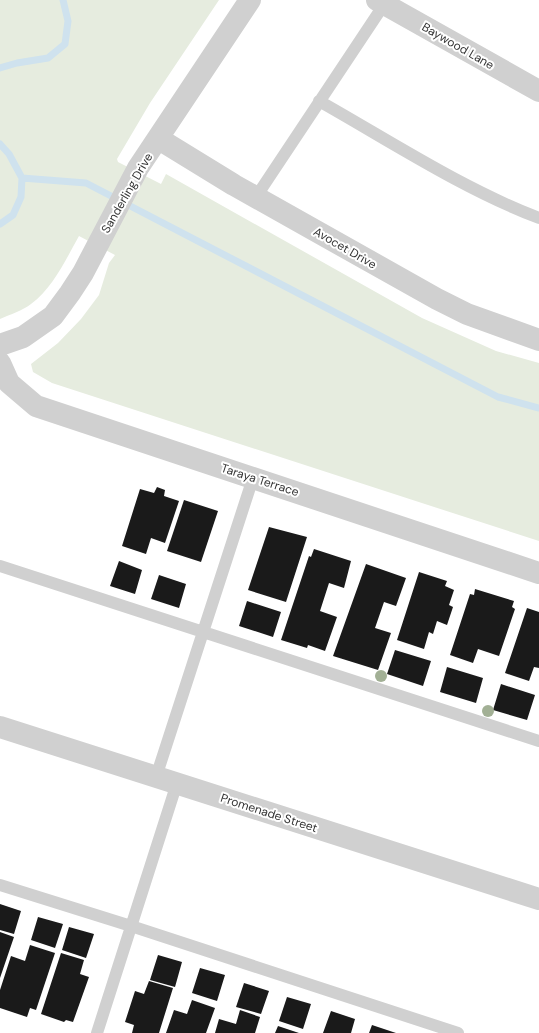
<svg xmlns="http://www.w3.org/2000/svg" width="539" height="1033" font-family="'DM Sans',sans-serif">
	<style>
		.green { fill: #e6ecdf }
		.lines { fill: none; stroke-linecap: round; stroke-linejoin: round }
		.stream { stroke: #cfe2ee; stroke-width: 7 }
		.building { fill: #1a1a1a }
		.service { stroke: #d0d0d0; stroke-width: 12 }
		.minor { stroke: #d0d0d0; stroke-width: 22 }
		.tree { fill: #a2b095 }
		.labels { text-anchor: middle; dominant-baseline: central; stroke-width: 4; stroke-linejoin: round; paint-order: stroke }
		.street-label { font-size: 12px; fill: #333; stroke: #fff }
	</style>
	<rect width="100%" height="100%" fill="#fff"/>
	<path class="green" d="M0,0h219l-69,103 -33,56 1,3 43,22 5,-10 256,144 74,33 43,12v178l-487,-158 -19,-11 -2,-8 27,-21 23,-24 18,-24 10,-32 6,-8 -36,-19c-13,23 -26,52 -48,68 -9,7 -20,10 -31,15z"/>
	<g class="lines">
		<path class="stream" d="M0,68l17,-5 31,-5 17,-14 3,-23 -5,-21
			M0,144l9,10 13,24 -1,19 -8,18 -13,9
			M22,178l64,5 412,214 41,11"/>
	</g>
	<path class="building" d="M157,487l8,3 -1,6 15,5 -14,42 -14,-5 -5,16 -24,-8 18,-57 14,4z
		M184,500l34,11 -17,51 -34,-11z
		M269,527l38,10 -21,65 -38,-12z
		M314,549l37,12 -7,27 -15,-5 -9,28 17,6 -12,34 -17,-6 -1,3 -26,-8 28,-84 2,1z
		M119,561l23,9 -7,24 -25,-8z
		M366,564l40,14 -10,28 -12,-4 -9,26 16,5 -13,37 -45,-14z
		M419,572l28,9 -2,5 9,4 -5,15 4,2 -6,18 -10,-4 -4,13 -4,-2 -5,17 -27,-9z
		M159,575l27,9 -7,24 -28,-9z
		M475,589l39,12 -2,6 3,2 -16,47 -21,-7 -5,14 -23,-8 20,-61 4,1z
		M247,601l34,11 -8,25 -34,-11z
		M527,608l12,4v56l-5,-1 -5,14 -24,-8z
		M395,650l36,11 -8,25 -36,-12z
		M447,667l36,11 -7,25 -36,-11z
		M501,684l34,11 -8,25 -34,-10z
		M0,904l21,7 -7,23 -14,-4z
		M38,917l25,7 -8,24 -24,-8z
		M69,927l25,7 -8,24 -24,-8z
		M0,932l14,5 -14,41z
		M30,945l25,8 -19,57 -6,-2 -3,9 -27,-9v-18l11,-34 14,5z
		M61,953l23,7 -4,14 9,3 -16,45 -7,-2 -2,2 -23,-8z
		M158,955l24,7 -7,25 -25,-7z
		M200,968l25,7 -8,26 -25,-8z
		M149,981l24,7 -14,45h-27l2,-8 -9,-3 10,-31 9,3z
		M244,983l25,8 -8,23 -25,-7z
		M287,997l24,7 -8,25 -24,-8z
		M192,1000l23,8 -9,25h-40l8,-23 13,4z
		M240,1010l20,7 -5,16h-40l4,-14 17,5z
		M331,1011l24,8 -4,14h-28z
		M372,1025l24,8h-27z
		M278,1026l21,7h-24z"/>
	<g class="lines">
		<path class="service" d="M319,101c71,40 144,88 220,117
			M256,197l131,-197
			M0,566l539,175
			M156,777l97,-299
			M0,885l131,41 327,107
			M97,1033l80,-250"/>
		<path class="minor" d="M377,0l162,91
			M159,139l75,46 203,114 30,15 72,26
			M0,345l23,-8 30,-21 17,-23 13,-20 55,-105 112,-168
			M0,363l9,20 27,23 503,167
			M0,727l539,172"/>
	</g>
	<g class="tree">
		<circle cx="381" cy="676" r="6"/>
		<circle cx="488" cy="711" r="6"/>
	</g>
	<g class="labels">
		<g class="street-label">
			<text transform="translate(458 46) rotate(30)">Baywood Lane</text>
			<text transform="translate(127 193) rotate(-60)">Sanderling Drive</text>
			<text transform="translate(345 248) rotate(30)">Avocet Drive</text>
			<text transform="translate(260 480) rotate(18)">Taraya Terrace</text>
			<text transform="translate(269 813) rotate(18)">Promenade Street</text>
		</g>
	</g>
</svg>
